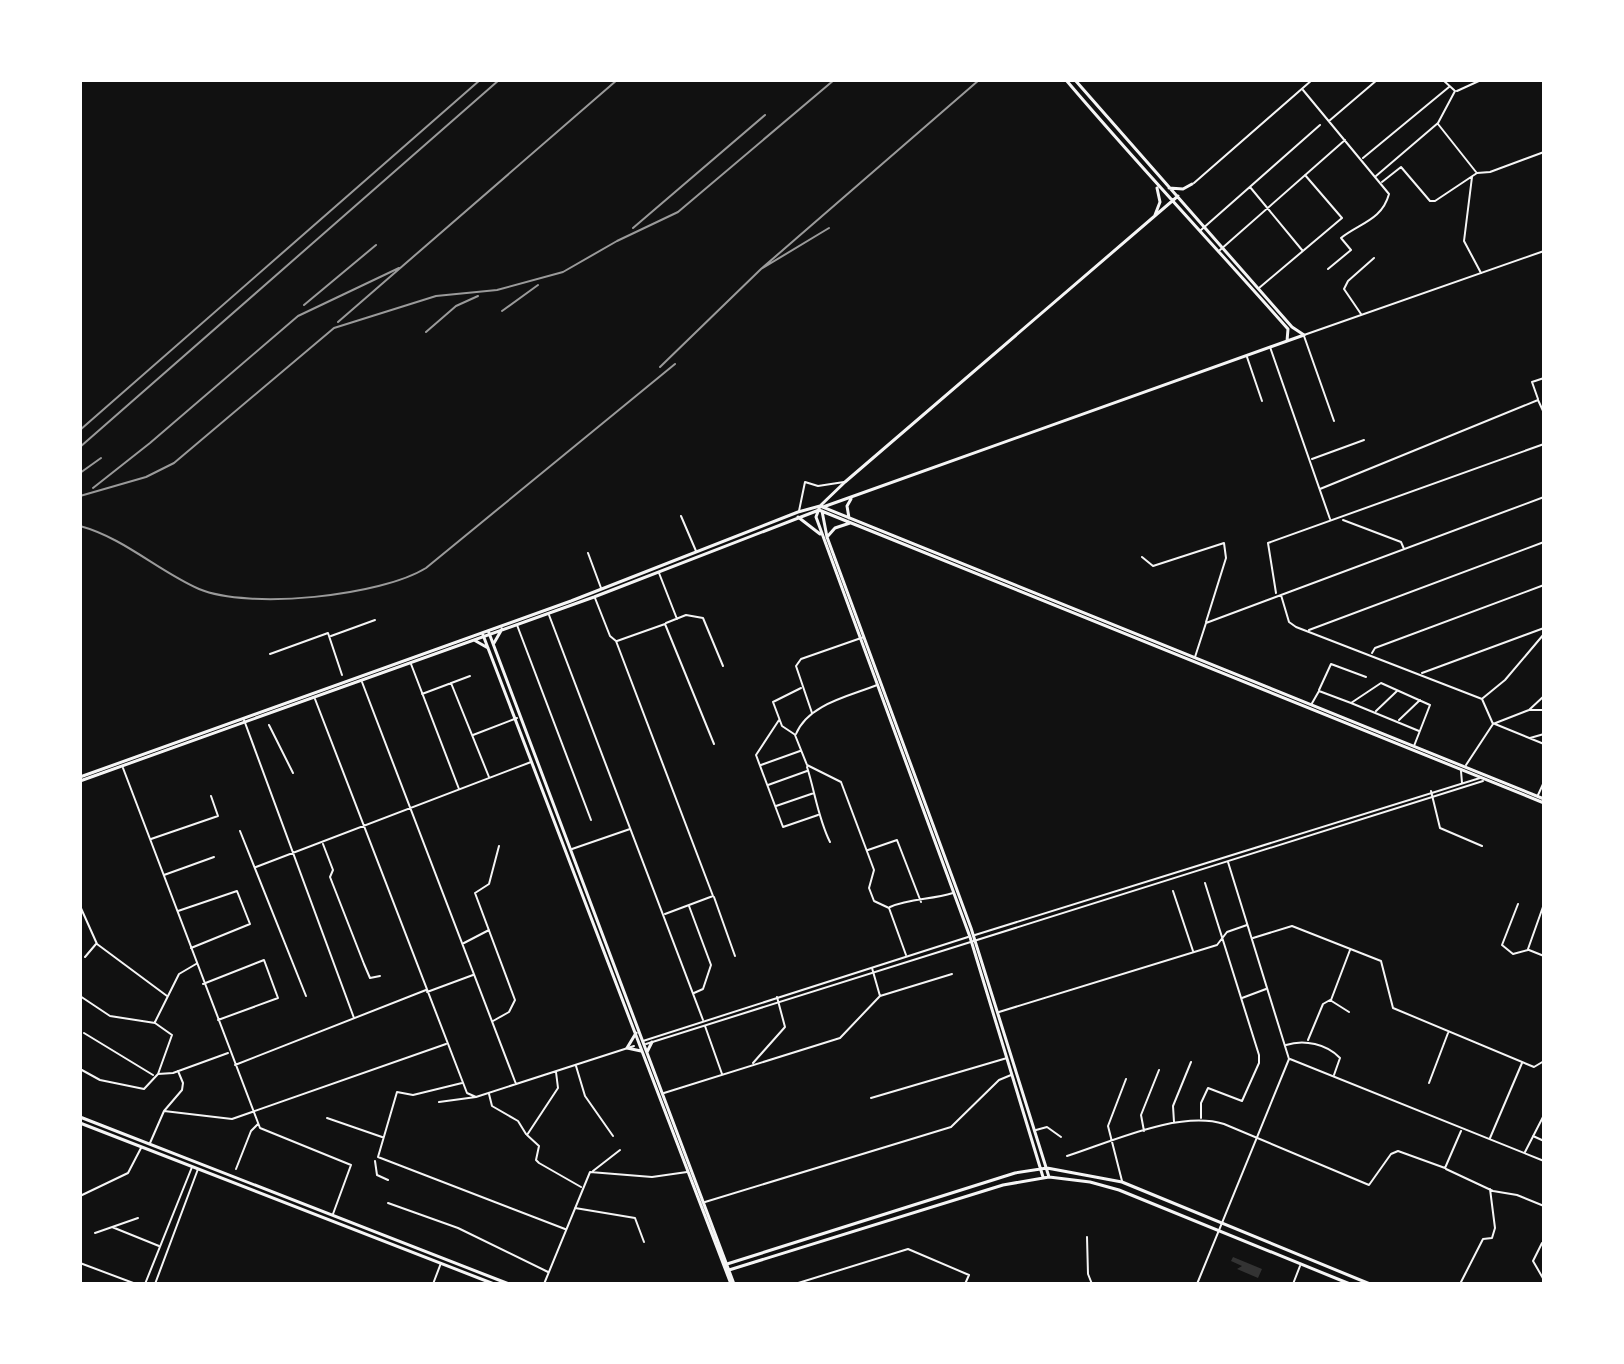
<svg xmlns="http://www.w3.org/2000/svg" width="1624" height="1364" font-family="'PT Sans',sans-serif">
	<style>
		.water { fill: #333 }
		.lines { fill: none; stroke-linecap: round; stroke-linejoin: round }
		.minor { stroke: #f5f5f5; stroke-width: 2 }
		.tertiary { stroke: #f5f5f5; stroke-width: 2 }
		.secondary { stroke: #f5f5f5; stroke-width: 3 }
		.primary { stroke: #f5f5f5; stroke-width: 3 }
		.rail { stroke: #9a9a9a; stroke-width: 2 }
	</style>
	<rect width="100%" height="100%" fill="#111"/>
	<path class="water" d="M1233,1257l29,12 -4,9 -21,-9 5,-3 -11,-5z"/>
	<g class="lines">
		<path class="minor" d="M1443,80l11,10
			M1303,90l86,104c-7,26 -29,29 -48,44l10,12 -23,19
			M1457,91l24,-11
			M1329,121l48,-41
			M1438,124l38,48
			M1363,158l86,-71
			M1376,176l62,-53 17,-32
			M1472,177l-8,64 17,32
			M1382,182l19,-15 29,34h5l42,-28 13,-1 54,-20
			M1250,187l52,63
			M1201,230l119,-105
			M1220,250l125,-110
			M1259,288l83,-70 -37,-43
			M1361,314l-17,-25 4,-8 26,-23
			M1304,336l30,85
			M1270,347l60,172
			M1247,357l15,44
			M1538,399l-6,-17 12,-4
			M1312,459l52,-19
			M1320,489l218,-89 6,13
			M681,516l15,35
			M1343,520l58,22 3,7
			M588,553l13,35
			M1142,557l11,9 71,-23 2,15 -20,64
			M659,573l18,46
			M1276,593l-8,-50 276,-99
			M1281,595l8,27 7,5 186,72 11,25 -27,41
			M595,598l15,38 6,5 97,255 -48,18
			M549,615l154,405
			M666,623l20,-8 17,3 20,48
			M517,625l74,195
			M1309,630l235,-88
			M331,636l44,-16
			M617,641l48,-17 49,120
			M1372,653l3,-5 169,-63
			M270,654l58,-21 14,42
			M1195,657l11,-34 338,-126
			M411,664l48,125
			M1422,673l122,-45
			M362,682l154,402
			M451,683l38,94
			M1319,690l12,-26 35,13
			M422,694l48,-18
			M1483,698l22,-18 39,-46
			M315,699l152,394 9,4
			M1351,703l68,28
			M1311,705l8,-14 32,12 30,-20 49,22 -16,41
			M1529,710h15
			M1376,711l21,-20
			M812,713l-16,-47 5,-7 63,-22
			M244,720l110,298
			M779,720l-23,35 27,72 35,-12
			M1399,720l21,-20
			M1493,724l36,-14 15,-14
			M1495,724l49,20
			M269,725l24,48
			M794,734l-12,-8 -9,-24 28,-14
			M796,734c12,-30 54,-38 81,-49
			M473,735l44,-17
			M795,735l12,30 34,17 33,88 -5,18 5,13 15,7 17,47
			M1530,738l14,-4
			M761,765l39,-14
			M807,767c8,25 11,51 23,75
			M123,768l137,360 91,37 -18,49
			M768,785l39,-14
			M1431,791l9,37 42,18
			M1538,795l6,-13
			M776,806l38,-13
			M240,831l66,165
			M151,839l67,-23 -7,-20
			M323,844l10,26 -3,7 34,87 6,14 10,-2
			M572,849l58,-20
			M868,850l29,-10 24,62
			M256,867l275,-105
			M164,875l50,-18
			M1173,891l20,60
			M714,897l21,59
			M1518,904l-16,41 11,9 15,-4
			M80,906l17,38 70,52
			M689,906l22,59 -8,24 -9,4
			M890,907c20,-9 41,-7 63,-14
			M178,911l59,-20 13,33 -59,24
			M1253,938l39,-12 89,35 12,47 141,59 10,-6
			M464,943l25,-13
			M1528,949l16,-45
			M1529,950l15,6
			M85,957l11,-13
			M872,968l8,28 72,-22
			M203,984l61,-24 14,38 -60,22
			M427,992l46,-17
			M80,996l30,20 45,7 17,12 -14,39 -14,15 -44,-9 -20,-11
			M1242,998l24,-9
			M1331,1000l19,-50
			M999,1012l218,-67 10,-13 20,-7
			M493,1021l16,-9 6,-12 -40,-107 14,-9 10,-38
			M155,1022l24,-48 17,-10
			M705,1026l17,48
			M84,1033l69,42
			M1308,1040l15,-36 7,-4 19,12
			M1286,1045c18,-6 41,-1 54,13l-6,17
			M753,1063l32,-36 -8,-30
			M235,1065l191,-75
			M576,1066l9,30 28,40
			M556,1072l2,16 -31,47 12,11 -3,14 3,3 42,24
			M158,1074l15,-1 55,-20
			M462,1083l-49,12 -16,-3 -19,65 187,72
			M1429,1083l19,-50
			M664,1093l176,-55 40,-42
			M489,1094l3,12 26,15 8,13
			M871,1098l136,-40
			M439,1102l37,-5 158,-51
			M164,1111l68,8 214,-75
			M327,1118l55,19
			M1201,1118v-15l7,-15 34,13 17,-38v-8l-54,-172
			M1174,1122l-1,-16 18,-44
			M1036,1130l11,-3 14,10
			M1144,1131l-3,-16 18,-45
			M1533,1136l11,5
			M1490,1138l32,-75
			M150,1143l14,-32 18,-21 1,-7 -5,-12
			M1525,1152l19,-37
			M1067,1156c44,-14 112,-46 157,-32l145,61 22,-31 7,-3 47,17 16,-37
			M375,1161l2,14 11,5
			M236,1169l15,-38 7,-7
			M1446,1169l47,22 24,4 27,11
			M593,1171l27,-21
			M1122,1181l-14,-55 18,-47
			M80,1196l48,-23 13,-25
			M705,1202l246,-75 48,-47 12,-5
			M388,1203l70,25 90,44
			M575,1208l60,10 9,24
			M112,1227l47,19
			M95,1233l43,-15
			M1087,1237l1,37 4,10
			M1542,1243l-9,18 11,19
			M80,1263l56,21
			M294,1284h11
			M433,1284l8,-21
			M544,1284l46,-112 62,5 35,-5
			M795,1284l113,-35 61,26 -4,9
			M1293,1284l7,-18
			M1460,1284l23,-45 9,-1 3,-10 -5,-39"/>
		<path class="tertiary" d="M1194,183l118,-103
			M1304,335l240,-84
			M799,511l6,-29 13,4 26,-4
			M1461,771l1,12
			M975,935l505,-157
			M643,1041l325,-104
			M646,1044l837,-263
			M1290,1059l254,102
			M145,1284l47,-117
			M155,1284l43,-115
			M1197,1284l92,-225 -61,-197"/>
		<path class="secondary" d="M1066,80c72,85 148,165 222,249l-1,12
			M1075,80l217,247 12,8
			M1169,188l14,1 9,-5
			M1155,215l5,-13 -3,-14
			M823,507l481,-172
			M822,511l5,26 144,391 78,249
			M798,517l22,17
			M849,518l-2,-12 4,-7
			M827,537l8,-9 15,-5
			M489,633l245,651
			M483,635l248,649
			M474,640l14,8
			M494,643l8,-14
			M80,777l491,-176 227,-89 22,-6 724,293
			M80,781l514,-184 225,-87 725,293
			M636,1033l-9,15 14,3
			M647,1052l5,-10
			M1043,1177l-73,-240 -154,-420 4,-11 25,-24 333,-286
			M727,1264l288,-91 32,-5 75,14 248,102
			M729,1270l274,-85 46,-8 41,5 29,8 231,94"/>
		<path class="primary" d="M80,1117l429,167
			M80,1123l414,161"/>
		<path class="rail" d="M633,228l132,-113
			M761,269l218,-189
			M304,305l72,-60
			M502,311l36,-26
			M338,322l279,-242
			M426,332l30,-26 22,-10
			M660,367l101,-98 68,-41
			M80,430l400,-350
			M80,447l419,-367
			M80,473l21,-15
			M93,488l57,-45 148,-127 101,-48
			M80,496l66,-19 28,-14 160,-135 102,-32 61,-6 66,-18 54,-31 61,-29 156,-132
			M80,526c44,12 78,45 119,63 50,21 182,7 227,-21l249,-204"/>
	</g>
	<rect width="1624" height="1364" fill="none" stroke="#ffffff" stroke-width="164"/>
</svg>
